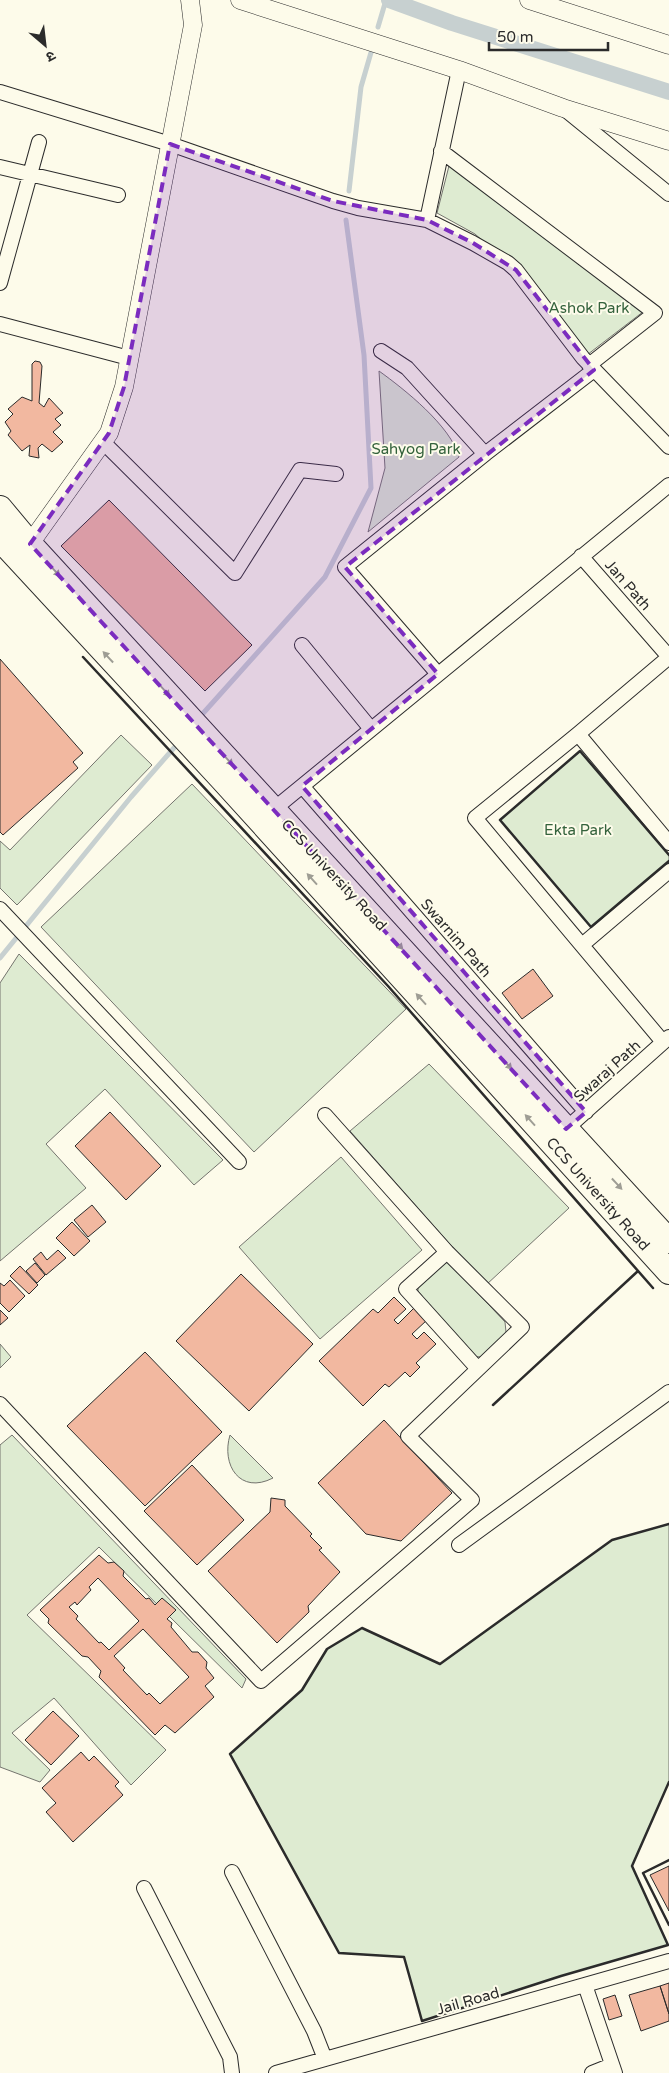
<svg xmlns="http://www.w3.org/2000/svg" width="669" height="2073" font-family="'Varela Round','Noto Sans Devanagari',sans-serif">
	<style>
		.green { fill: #deebd1; stroke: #74746e }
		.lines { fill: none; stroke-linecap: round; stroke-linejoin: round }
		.stream { stroke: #c7d0d0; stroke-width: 5 }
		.canal { stroke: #c7d0d0; stroke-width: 16 }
		.building { fill: #f2b8a0; stroke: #2b2b2b; fill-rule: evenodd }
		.minor-casing { stroke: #2b2b2b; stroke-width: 16 }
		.tertiary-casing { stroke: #2b2b2b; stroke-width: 19 }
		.trunk-casing { stroke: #2b2b2b; stroke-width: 26 }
		.minor { stroke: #fdfbea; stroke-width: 14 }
		.tertiary { stroke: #fdfbea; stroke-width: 18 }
		.trunk { stroke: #fdfbea; stroke-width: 24 }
		.wall { stroke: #2b2b2b; stroke-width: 2.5 }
		.oneway { fill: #9e9d94 }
		.marked { fill: #7b2cbf; fill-opacity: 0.2; stroke: #7b2cbf; stroke-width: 4; stroke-dasharray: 10 6; stroke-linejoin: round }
		.labels { text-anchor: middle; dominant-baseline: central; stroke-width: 4; stroke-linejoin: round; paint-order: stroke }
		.park-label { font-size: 15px; fill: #34623c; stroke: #fdfbea }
		.street-label { font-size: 15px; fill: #2b2b2b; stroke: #fdfbea }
	</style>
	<rect width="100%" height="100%" fill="#fdfbea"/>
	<path class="green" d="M451,158l197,150 -65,50 -67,-88 -41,-36 -38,-21z
		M379,371c25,18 72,55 80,86l-91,75 17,-64z
		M121,735l31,30 -135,140 -17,-17v-47l10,9z
		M580,751l89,104v6l-78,66 -91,-107z
		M192,784l214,225 -152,143 -213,-225z
		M19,954l204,206 -29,25 -89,-96 -59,55 40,44 -86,73v-278z
		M429,1064l140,144 -83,77 -136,-154z
		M341,1157l81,93 -102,89 -81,-92z
		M445,1258l60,64 1,10 -25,25 -10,-1 -53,-65v-4z
		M0,1344l11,13 -11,11z
		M12,1435l234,244 -4,9 -143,-141 -72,68 139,135 -35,35 -77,-87 -42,35 38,37 -10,12 -40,-15v-322z
		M230,1435l43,43c-33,17 -52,-13 -43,-43z
		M669,1524v258l-37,84 36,79 -107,31 -139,45 -18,-64 -65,-4 -109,-199 72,-64 25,-41 35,-21 78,36 172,-124z"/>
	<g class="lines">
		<path class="stream" d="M378,27l8,-27
			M349,191l12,-104 11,-38
			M198,719l127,-142 46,-89 -7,-133 -18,-135
			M0,958l131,-161 49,-56"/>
		<path class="canal" d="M389,0l63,23 217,69"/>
	</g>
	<path class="building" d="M35,361l5,1 2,4 -3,37 5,4 5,-9 14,15 -8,6 6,6 -8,7 10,10 -11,10 -10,-8 -4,4 1,10 -10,-2 1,-11 -8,6 -14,-16 3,-4 -6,-9 8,-8 -5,-5 14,-12 10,4v-37z
		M109,500l143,145 -47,46 -144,-145z
		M0,659l83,94 -10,9 5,6 -75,67 -3,-3z
		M533,969l20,27 -31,23 -20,-26z
		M110,1112l51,54 -35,34 -51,-54z
		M92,1205l14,17 -18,15 -14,-17z
		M72,1222l18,19 -16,15 -18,-18z
		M58,1250l8,8 -20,17 -13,-16 8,-7 6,8z
		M35,1263l10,12 -8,8 -11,-12z
		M20,1266l18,19 -9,9 -19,-18z
		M241,1274l72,70 -64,67 -73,-70z
		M10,1280l15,16 -16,16 -9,-9v-20l4,3z
		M394,1297l12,12 -12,11 4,4 16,-16 13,12 -15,14 5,5 7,-7 12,12 -20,19 4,4 -10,10 -5,-5 -16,15 -4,-3 -22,22 -44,-45 54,-52 5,4z
		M0,1310l8,8 -8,7z
		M145,1352l77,80 -77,74 -78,-80z
		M384,1420l68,73 -51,48 -35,-7 -48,-51z
		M192,1465l52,55 -47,45 -53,-54z
		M271,1498l14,2v6l27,28 -2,2 12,12 -3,2 21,22 -32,34 1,6 -32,31 -69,-72 62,-59z
		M99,1555l9,8 6,-1 10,9 -1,5 23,23 3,-1 6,7 7,-7 14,12 -9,9 5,4 -1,4 21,25h6l9,10 -1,6 8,10 -9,8 9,11 -39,36 -10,-8 -10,10 -56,-58 2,-6 -13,-14 -6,-1 -34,-33 1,-4 -9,-9zM98,1578l41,43 -30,29 -8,-8 -2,1 -23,-24 2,-3 -9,-9 6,-5 2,3 14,-15 -2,-3zM143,1629l46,48 -29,27 -11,-11 -2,2 -24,-25 2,-2 -11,-12z
		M53,1711l26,25 -28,29 -26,-25z
		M81,1752l8,9 5,-5 25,26 -4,4 8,9 -50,47 -27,-30 10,-9 -14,-15z
		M669,1866v45l-19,-36z
		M669,1983v31l-9,-28z
		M660,1986l9,28v7l-28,10 -12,-36z
		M615,1995l7,21 -13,4 -6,-21z"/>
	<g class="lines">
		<defs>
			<path id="minor" d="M0,92l170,52 163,57 25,7 69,12 46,23 35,20 8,7 67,88 86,89
				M567,111l102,83
				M441,151l214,162 -66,52
				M0,167l118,28
				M427,220l32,-150
				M0,283l39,-141
				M0,324l129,34
				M381,351l26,17 78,86 -140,113 93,107
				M103,442l132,131 65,-103 36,4
				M485,454l109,-84
				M581,556l88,101
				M302,645l69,84
				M578,734l91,109
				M302,786l284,326
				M268,814l401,-329
				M0,909l239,253
				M582,945l87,-74
				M663,1042l-188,-224 103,-84 91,-77
				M566,1129l103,-92
				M447,1252l-41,37 72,80
				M0,1404l261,277 211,-181 -64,-64 114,-109 -75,-75 -122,-137
				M459,1545l210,-153
				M232,1872l82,159 11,28
				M144,1888l86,169 2,16
				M585,1985l30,88
				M276,2073l393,-112
				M592,2073l20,-8"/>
			<path id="tertiary" d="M240,0l219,70 104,38 106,33
				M529,0l140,45
				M24,552l85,-119 15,-46 69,-362 -3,-25"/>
			<path id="trunk" d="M0,508l30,36 639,697
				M0,539l222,240 447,493"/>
		</defs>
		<use href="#minor" class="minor-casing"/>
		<use href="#tertiary" class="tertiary-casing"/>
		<use href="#trunk" class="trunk-casing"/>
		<use href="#minor" class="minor"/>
		<use href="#tertiary" class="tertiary"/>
		<use href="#trunk" class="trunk"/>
		<path class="wall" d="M83,657l305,329 265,302
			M669,855l-89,-104 -80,69 91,107 78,-66
			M493,1405l145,-134
			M669,1524l-57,16 -172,124 -78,-36 -35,21 -25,41 -72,64 109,199 65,4 18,64 139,-45 107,-31 -36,-79 37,-84
			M669,1860l-26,13 26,52"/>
	</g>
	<defs><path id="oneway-solid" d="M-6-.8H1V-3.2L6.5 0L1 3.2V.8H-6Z" transform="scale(1.25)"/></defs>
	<g class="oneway">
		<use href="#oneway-solid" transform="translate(55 571) rotate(48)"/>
		<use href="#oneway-solid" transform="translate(108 657) rotate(-133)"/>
		<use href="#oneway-solid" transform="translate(165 691) rotate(48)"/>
		<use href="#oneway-solid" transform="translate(228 760) rotate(48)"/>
		<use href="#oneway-solid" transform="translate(312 879) rotate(-132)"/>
		<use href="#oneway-solid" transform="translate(398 944) rotate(47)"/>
		<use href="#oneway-solid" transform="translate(421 999) rotate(-132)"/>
		<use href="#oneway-solid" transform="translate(507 1064) rotate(48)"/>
		<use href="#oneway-solid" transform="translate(530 1120) rotate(-132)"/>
		<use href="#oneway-solid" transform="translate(617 1184) rotate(47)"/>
	</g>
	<path class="marked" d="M170,144l163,57 94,19 46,23 43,27 78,100 -249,197 93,107 -136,112 284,326 -20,17 -536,-585 79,-111 15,-46z"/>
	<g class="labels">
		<g class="park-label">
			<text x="589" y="308">Ashok Park</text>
			<text x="416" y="449">Sahyog Park</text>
			<text x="578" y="830">Ekta Park</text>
		</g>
		<g class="street-label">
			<text transform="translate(628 585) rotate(49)">Jan Path</text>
			<text transform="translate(334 875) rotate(47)">CCS University Road</text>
			<text transform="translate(456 938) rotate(49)">Swarnim Path</text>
			<text transform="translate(607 1071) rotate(-42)">Swaraj Path</text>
			<text transform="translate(598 1194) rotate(48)">CCS University Road</text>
			<text transform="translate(468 2001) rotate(-16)">Jail Road</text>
		</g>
	</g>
	<g transform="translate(45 45) rotate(152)" stroke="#fdfbea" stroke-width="4" paint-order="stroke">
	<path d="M0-4L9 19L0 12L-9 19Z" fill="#2b2b2b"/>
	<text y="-8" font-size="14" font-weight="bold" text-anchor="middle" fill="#2b2b2b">उ</text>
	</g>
	<path d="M489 42v8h119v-8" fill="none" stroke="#2b2b2b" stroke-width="2.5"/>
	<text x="497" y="42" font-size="15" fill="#2b2b2b" stroke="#fdfbea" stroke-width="4" paint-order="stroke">50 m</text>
</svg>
